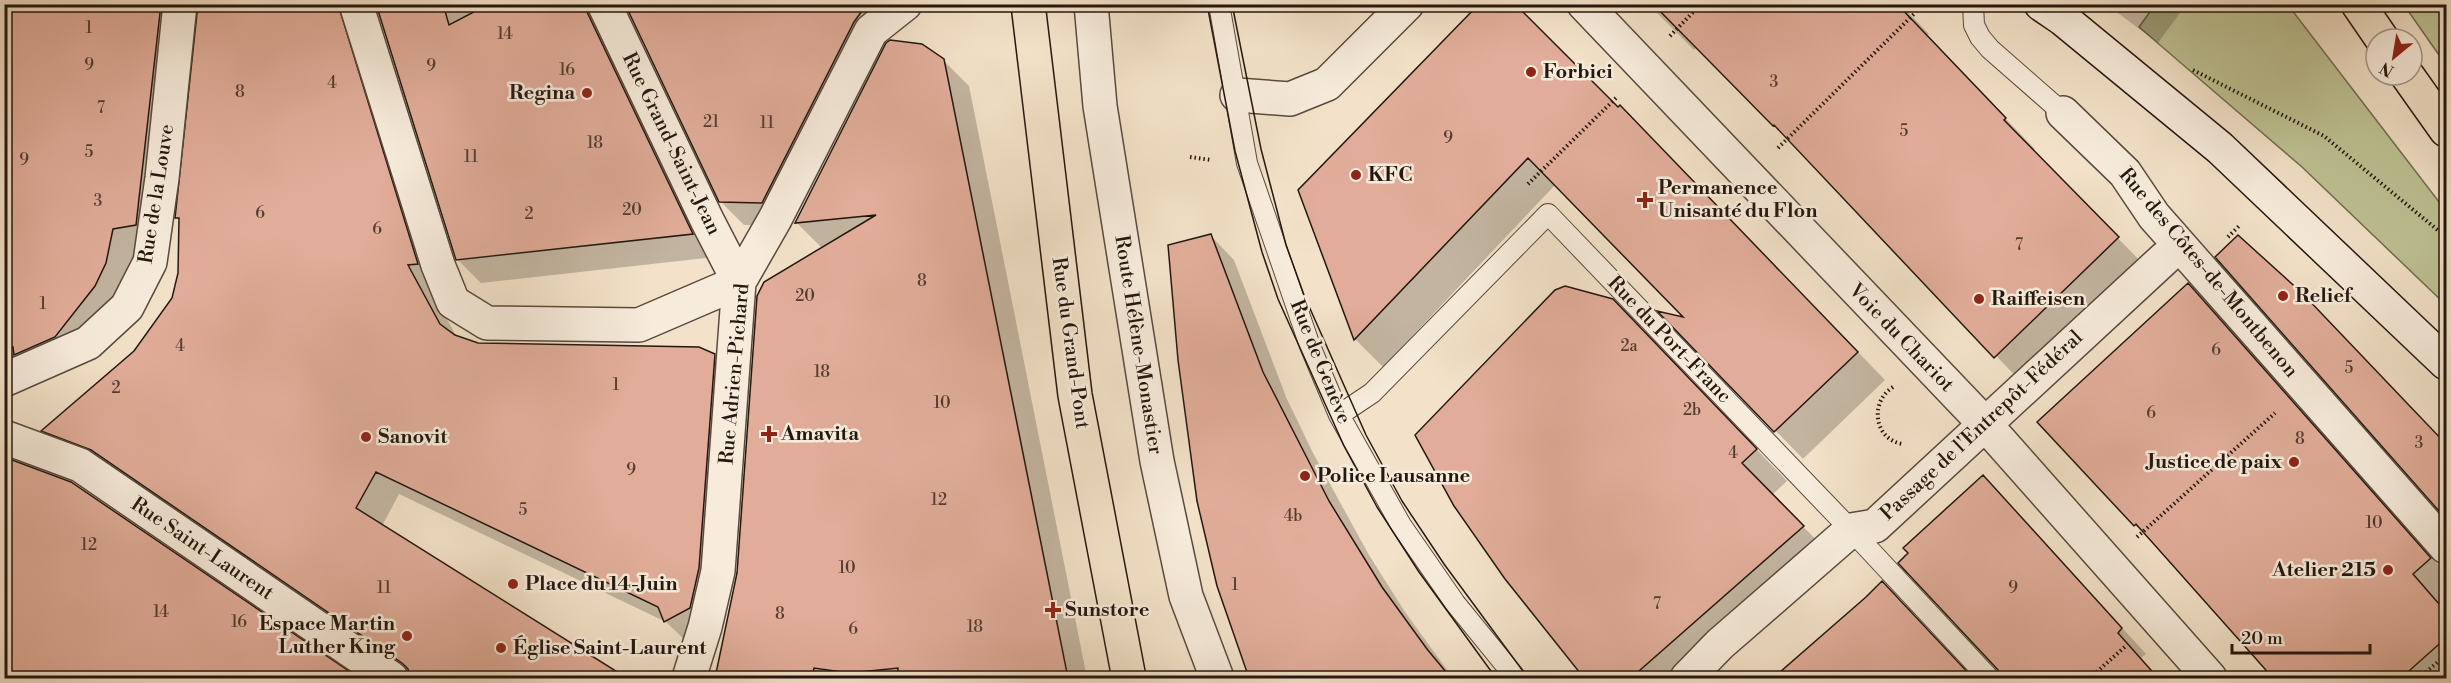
<svg xmlns="http://www.w3.org/2000/svg" width="2451" height="683" font-family="'Libre Bodoni',serif">
	<style>
		.green { fill: #bec294; stroke: #716c52; stroke-width: 1.5 }
		.shadow { fill: #0003 }
		.building { fill: #e1ad9a; stroke: #24170f; stroke-width: 1.5 }
		.lines { fill: none; stroke-linecap: round; stroke-linejoin: round }
		.lane-casing { stroke: #584a3e; stroke-width: 22 }
		.street-casing { stroke: #584a3e; stroke-width: 36 }
		.secondary-casing { stroke: #24170f; stroke-width: 36 }
		.primary-casing { stroke: #24170f; stroke-width: 36 }
		.path { stroke: #24170f; stroke-width: 4; stroke-dasharray: 1.5 3; stroke-linecap: butt }
		.lane { stroke: #f7ecdc; stroke-width: 20 }
		.street { stroke: #f7ecdc; stroke-width: 33 }
		.secondary { stroke: #f7ecdc; stroke-width: 33 }
		.primary { stroke: #f3e2c9; stroke-width: 33 }
		.tram { stroke: #24170f; stroke-width: 1.5 }
		.poi-dot { fill: #8f2418; stroke: #f7ecdc; stroke-width: 2 }
		.labels { text-anchor: middle; dominant-baseline: central; stroke-width: 5; stroke-linejoin: round; paint-order: stroke }
		.number-label { font-size: 16px; fill: #533c32 }
		.poi-label { font-size: 20px; font-weight: bold; fill: #24170f; stroke: #f7ecdc; text-anchor: start }
		.street-label { font-size: 20px; fill: #24170f; stroke: #f7ecdc }
	</style>
	<rect width="100%" height="100%" fill="#f3e2c9"/>
	<filter id="stains"><feTurbulence type="fractalNoise" baseFrequency=".00333" numOctaves="4"/><feColorMatrix values="0 0 0 0 .2 0 0 0 0 .09 0 0 0 0 .02 0 0 0 .5 -.17"/></filter>
	<radialGradient id="worn" r=".72"><stop offset=".6" stop-color="#630" stop-opacity="0"/><stop offset="1" stop-color="#630" stop-opacity=".3"/></radialGradient>
	<path class="green" d="M2155,5h133l158,206v94l-144,-138 -163,-140z
		M2404,5h42v60z"/>
	<path class="shadow" d="M4,4h900l-119,222 -41,-1 -24,-24 -91,-192 -9,1 95,247 -234,26 -24,-24 -78,-250 -13,5 64,275 27,48 21,8 236,10 24,24 -49,265 -23,-22 -267,-128 -17,32 226,142 10,10h-207l-1,-4 -294,-201 -50,-19 -23,-23 93,-79 37,-54 6,-25 1,-52 -3,-3 23,-209 -4,1 -37,239 -40,60 -115,72z
		M1648,4h252l29,30 -3,2 109,113 -2,2 115,118 -122,118 -222,-232 -107,-108 -3,3z
		M2106,4h78l1,2 -27,37z
		M943,60l26,26 118,592h-371l107,-429 -26,-26z
		M1618,109l30,25 237,246 -82,79 -141,-146 25,7 -131,-136 -173,183 -27,-27 -56,-150z
		M1211,236l23,24 52,137 27,56 56,102 36,57 48,66h-203l-31,-92z
		M2217,257l112,65 117,123v72z
		M2188,285l27,27 231,262v21l-7,7 7,8v68h-171l-113,-126 -27,-27z
		M1644,332l143,149 -15,14 62,63 -137,120h-112l-79,-100z
		M4,463l67,20 285,195h-352z
		M2007,502l139,152 -5,4 18,20h-157z
		M1867,598l39,9 67,71h-197z"/>
	<path class="building" d="M4,4h157l-25,221 -23,4 -7,34 -11,23 -40,51 -41,18 -1,-8 -9,3z
		M198,4h140l80,260 -10,1 32,59 15,11 23,8 221,4 16,7 -16,214 -9,40 -26,14 -6,-15 -282,-135 -20,36 271,170h-217l-2,-9 -6,-6 -311,-213 -50,-19 93,-80 38,-53 6,-25 1,-55h-4z
		M376,4h67l6,21 40,-21h97l1,8 106,222 -237,26z
		M625,4h242l-13,18 -92,181 -43,-1z
		M1479,4h36l103,103 2,-2 238,247 -84,80 -117,-121 26,6 -155,-159 -174,182 -56,-150z
		M1653,4h244l109,114 -2,2 115,117 -125,121 -220,-233 -1,1z
		M890,40l32,4 22,15 124,619h-171l1,-10 -49,5 -35,-5 -2,10h-97l22,-105 20,-277 7,-14 112,-67 -81,8 91,-180z
		M1211,234l52,138 66,129 53,86 45,62 24,29h-202l-32,-92 -20,-85 -19,-141 -10,-115z
		M2238,235l64,58 144,151v75l-231,-262z
		M2188,283l243,275 -18,16 33,38v26l-45,40h-128l-137,-154 -2,2 -97,-104z
		M1565,286l48,13 144,150 -15,14 62,63 -173,152h-47l-79,-99 -51,-73 -39,-71 140,-145z
		M4,457l67,25 288,196h-355z
		M1983,475l139,153 -4,5 40,45h-157l-3,-8 -100,-107 10,-10 -5,-5z
		M1882,581l91,97h-200l93,-81z"/>
	<g class="lines">
		<defs>
			<path id="lane" d="M1219,4l28,159 63,183 29,69 62,110 54,78 61,75
				M1973,4l1,21 6,12 10,12 73,64
				M1339,415l33,-22 176,-179 303,316 138,148"/>
			<path id="street" d="M356,4l82,261 15,37 34,21 152,2 100,-43
				M604,4l103,216 32,62
				M1091,4l9,102 57,355 29,135 31,82
				M1584,4l400,419 226,255
				M1237,95l53,4 37,-15 80,-80
				M2063,113l62,60 29,43 292,331
				M4,380l84,-37 39,-36 23,-45 12,-84 18,-174
				M4,437l76,28 311,213
				M689,678l16,-51 13,-56 21,-289 36,-63 96,-188 34,-27
				M1687,678l33,-34 131,-114 24,-4 290,-268"/>
			<path id="secondary" d="M2041,4l22,15 157,129 226,215"/>
			<path id="primary" d="M1028,4l47,391 54,283
				M2358,4l24,35
				M2407,75l39,55"/>
		</defs>
		<use href="#lane" class="lane-casing"/>
		<use href="#street" class="street-casing"/>
		<use href="#secondary" class="secondary-casing"/>
		<use href="#primary" class="primary-casing"/>
		<path class="path" d="M1670,36l31,-32
			M2193,70l131,66 122,101
			M1778,148l138,-136
			M1190,157l21,3
			M1528,184l89,-87
			M2228,237l12,-12
			M1893,387c-24,15 -19,53 10,57
			M2137,537l138,-124
			M2090,678l37,-33
			M2419,678l27,-23"/>
		<use href="#lane" class="lane"/>
		<use href="#street" class="street"/>
		<use href="#secondary" class="secondary"/>
		<use href="#primary" class="primary"/>
		<path class="tram" d="M1207,4l28,147 27,101 16,47 66,147 33,61 42,65 77,106
			M1232,4l29,145 25,96 18,50 62,140 36,66 42,63 84,114"/>
	</g>
	<g class="poi-dot">
		<circle cx="1531" cy="72" r="6"/>
		<circle cx="587" cy="93" r="6"/>
		<circle cx="1356" cy="175" r="6"/>
		<path d="M1642 191h6v6h6v6h-6v6h-6v-6h-6v-6h6z"/>
		<circle cx="2283" cy="296" r="6"/>
		<circle cx="1979" cy="299" r="6"/>
		<path d="M766 425h6v6h6v6h-6v6h-6v-6h-6v-6h6z"/>
		<circle cx="366" cy="437" r="6"/>
		<circle cx="2294" cy="462" r="6"/>
		<circle cx="1305" cy="476" r="6"/>
		<circle cx="2388" cy="570" r="6"/>
		<circle cx="513" cy="584" r="6"/>
		<path d="M1050 601h6v6h6v6h-6v6h-6v-6h-6v-6h6z"/>
		<circle cx="407" cy="636" r="6"/>
		<circle cx="501" cy="648" r="6"/>
	</g>
	<g class="labels">
		<g class="number-label">
			<text x="89" y="28">1</text>
			<text x="505" y="34">14</text>
			<text x="89" y="65">9</text>
			<text x="431" y="66">9</text>
			<text x="567" y="70">16</text>
			<text x="1774" y="82">3</text>
			<text x="332" y="83">4</text>
			<text x="240" y="92">8</text>
			<text x="101" y="108">7</text>
			<text x="711" y="122">21</text>
			<text x="767" y="123">11</text>
			<text x="1904" y="131">5</text>
			<text x="1448" y="138">9</text>
			<text x="595" y="143">18</text>
			<text x="89" y="152">5</text>
			<text x="471" y="157">11</text>
			<text x="24" y="160">9</text>
			<text x="98" y="201">3</text>
			<text x="632" y="210">20</text>
			<text x="260" y="213">6</text>
			<text x="529" y="214">2</text>
			<text x="377" y="229">6</text>
			<text x="2019" y="245">7</text>
			<text x="922" y="281">8</text>
			<text x="805" y="296">20</text>
			<text x="43" y="304">1</text>
			<text x="180" y="346">4</text>
			<text x="1629" y="346">2a</text>
			<text x="2216" y="350">6</text>
			<text x="2349" y="368">5</text>
			<text x="822" y="372">18</text>
			<text x="616" y="385">1</text>
			<text x="116" y="388">2</text>
			<text x="942" y="403">10</text>
			<text x="1692" y="410">2b</text>
			<text x="2151" y="413">6</text>
			<text x="2300" y="439">8</text>
			<text x="2419" y="443">3</text>
			<text x="1733" y="453">4</text>
			<text x="631" y="470">9</text>
			<text x="939" y="500">12</text>
			<text x="523" y="510">5</text>
			<text x="1293" y="516">4b</text>
			<text x="2374" y="523">10</text>
			<text x="89" y="545">12</text>
			<text x="847" y="568">10</text>
			<text x="1235" y="585">1</text>
			<text x="384" y="588">11</text>
			<text x="2013" y="588">9</text>
			<text x="1657" y="604">7</text>
			<text x="161" y="612">14</text>
			<text x="780" y="614">8</text>
			<text x="239" y="622">16</text>
			<text x="975" y="627">18</text>
			<text x="853" y="629">6</text>
		</g>
		<g class="poi-label">
			<text x="1543" y="72">Forbici</text>
			<text x="575" y="93" text-anchor="end">Regina</text>
			<text x="1368" y="175">KFC</text>
			<text x="1658" y="188">Permanence<tspan x="1658" dy="23">Unisanté du Flon</tspan></text>
			<text x="2295" y="296">Relief</text>
			<text x="1991" y="299">Raiffeisen</text>
			<text x="781" y="434">Amavita</text>
			<text x="378" y="437">Sanovit</text>
			<text x="2282" y="462" text-anchor="end">Justice de paix</text>
			<text x="1317" y="476">Police Lausanne</text>
			<text x="2376" y="570" text-anchor="end">Atelier 215</text>
			<text x="525" y="584">Place du 14-Juin</text>
			<text x="1065" y="610">Sunstore</text>
			<text x="395" y="624" text-anchor="end">Espace Martin<tspan x="395" dy="23">Luther King</tspan></text>
			<text x="513" y="648">Église Saint-Laurent</text>
		</g>
		<g class="street-label">
			<text transform="translate(671 144) rotate(64)">Rue Grand-Saint-Jean</text>
			<text transform="translate(157 194) rotate(-81)">Rue de la Louve</text>
			<text transform="translate(2208 273) rotate(50)">Rue des Côtes-de-Montbenon</text>
			<text transform="translate(1901 338) rotate(46)">Voie du Chariot</text>
			<text transform="translate(1669 340) rotate(46)">Rue du Port-Franc</text>
			<text transform="translate(1070 343) rotate(82)">Rue du Grand-Pont</text>
			<text transform="translate(1138 345) rotate(81)">Route Hélène-Monastier</text>
			<text transform="translate(1320 362) rotate(68)">Rue de Genève</text>
			<text transform="translate(735 374) rotate(-85)">Rue Adrien-Pichard</text>
			<text transform="translate(1982 426) rotate(-43)">Passage de l'Entrepôt-Fédéral</text>
			<text transform="translate(202 549) rotate(34)">Rue Saint-Laurent</text>
		</g>
	</g>
	<rect width="2451" height="683" fill="none" stroke="#f3e2c9" stroke-width="24"/>
	<rect x="6" y="6" width="2439" height="671" fill="none" stroke="#24170f" stroke-width="3"/>
	<rect x="12" y="12" width="2427" height="659" fill="none" stroke="#24170f" stroke-width="1.5"/>
	<g transform="translate(2394 57) rotate(210)"><circle r="28" fill="#f7ecdc" stroke="#a3978a" stroke-width="1.5"/>
	<path d="M0-4.5L10 22L0 15L-10 22Z" fill="#8f2418"/>
	<text y="-9" font-size="16" font-weight="bold" text-anchor="middle" fill="#24170f">N</text>
	</g>
	<path d="M2232 644v9h138v-9" fill="none" stroke="#24170f" stroke-width="3"/>
	<text x="2241" y="644" font-size="18" fill="#24170f" stroke="#f7ecdc" stroke-width="4.5" paint-order="stroke">20 m</text>
	<rect width="100%" height="100%" filter="url(#stains)"/>
	<rect width="100%" height="100%" fill="url(#worn)"/>
</svg>
